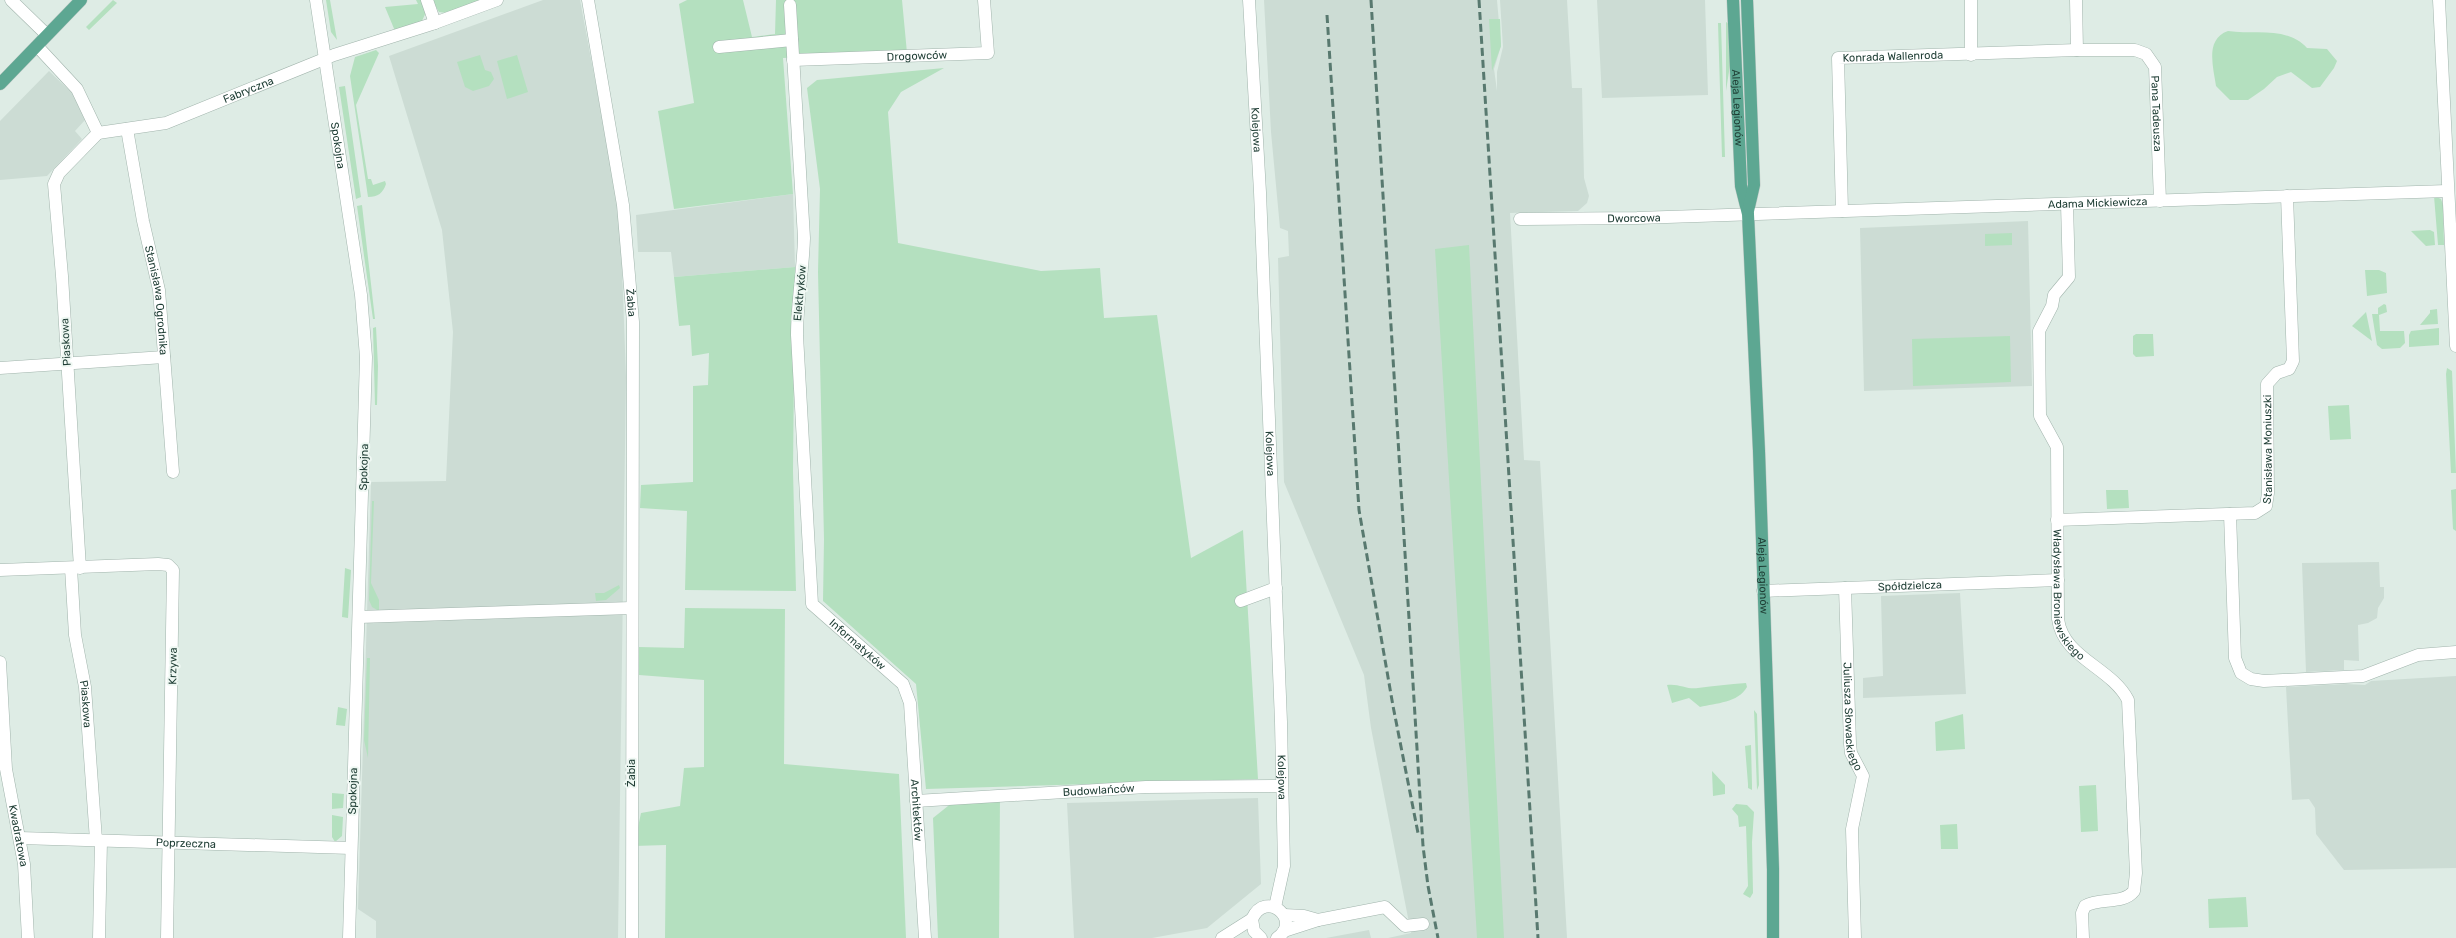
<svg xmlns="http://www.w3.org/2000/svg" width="2456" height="938" font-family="Rubik,sans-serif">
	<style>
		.built { fill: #ccdcd4 }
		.green { fill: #b4e0bf }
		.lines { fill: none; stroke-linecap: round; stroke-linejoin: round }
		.minor-casing { stroke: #a1b4ac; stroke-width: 13 }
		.major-casing { stroke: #c0c9c6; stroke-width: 13 }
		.minor { stroke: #fff; stroke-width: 12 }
		.major { stroke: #5da792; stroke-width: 12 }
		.rail { stroke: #58796f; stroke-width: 3; stroke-dasharray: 8 4; stroke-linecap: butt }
		.labels { text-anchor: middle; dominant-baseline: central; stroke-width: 4; stroke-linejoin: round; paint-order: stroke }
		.street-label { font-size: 11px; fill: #1e3d34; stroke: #eff8f3 }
	</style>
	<rect width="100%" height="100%" fill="#deece5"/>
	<path class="built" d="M543,0h37l40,213 6,164 -8,561h-242v-17l-18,-12 13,-427 75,-1 7,-149 -11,-102 -53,-174z
		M1264,0h233l4,46 -7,23 3,22v-19l6,-25 -3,-47h67l5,88h10l2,90 5,18 -2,7 -9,8 -68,2 14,247 16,1 27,477h-179l23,-5 -40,-205 -7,-53 -80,-193 -6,-224 11,-2 -1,-25 -8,-3 -9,-96z
		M1597,0h108l3,95 -106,3z
		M49,71l24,23 12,26 -10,11 7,8 -35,37 -47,4v-59z
		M793,194l2,73 -121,10 -3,-25h-33l-2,-37z
		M2028,221l4,165 -168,5 -4,-163z
		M2379,562l1,25h4v11l-6,10 -1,10 -9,5 -10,2 1,36 -15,-1v10l-38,2 -4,-109z
		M1960,593l6,101 -103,4v-20l20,-2 -2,-80z
		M2456,676v192l-112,2 -28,-36 -1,-26 -6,-9 -17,1 -6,-113 60,-3 19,1 6,-4z
		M1258,798l3,86 -54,44 -55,10h-78l-7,-135z
		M1369,930l2,8h-45z"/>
	<path class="green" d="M113,0l4,3 -28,27 -3,-3z
		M326,0h4l7,40 -6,-8z
		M416,0h6l4,12 -4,9 -27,10 -10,-24 33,-3z
		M432,0h51l-36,13 -8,-1z
		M687,0h56l9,37 23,-3 1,-34h126l5,53 -124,5 10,136 -119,15 -16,-98 36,-8 -15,-99z
		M1489,19h11l1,27 -9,25z
		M1726,22l3,2 1,41 -4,26z
		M1718,23h3l4,134h-3z
		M2228,31c27,4 59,-5 79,17l20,1 10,12 -3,7 -14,19 -8,1 -21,-16 -14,5 -13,12 -16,11h-18l-14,-14c-3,-20 -11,-47 12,-55z
		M376,50l3,3 -23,52 12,74h3l2,6 12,-4 1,3c-3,9 -8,13 -18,13l-18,-121 5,-19z
		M480,55l5,15 6,2 3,7 -5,7 -16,5 -8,-4 -8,-25z
		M517,55l11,37 -21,7 -10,-38z
		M944,68l-43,24 -13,20 10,131 143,28 59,-3 4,50 53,-3 34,243 52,-28 15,249 -332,10 -10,-105 -93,-83 1,-62 -6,-267 2,-83 -13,-101 10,-8z
		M345,86l16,111 -5,2 -17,-112z
		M2434,196l7,3 2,6 1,40h-6z
		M362,205l13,114h-2l-16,-113z
		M2430,230l4,2 1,13 -9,1 -15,-15z
		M2012,233v12l-27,1v-12z
		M1469,245l35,693h-27l-42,-689z
		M795,267l-2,204 3,120 -111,-1 2,-79 -47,-3 1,-23 52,-3v-96l15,-1 1,-32 -17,3 -2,-31 -11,1 -5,-49z
		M2365,270h14l7,3 1,20 -20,3z
		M2384,304l2,1 1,7 -8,3 1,16h24l1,12 -5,5 -18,1 -5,-4 -5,-31h6v-6z
		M2437,309l1,15 -18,1 10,-12v-3z
		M2366,312l6,29 -20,-15z
		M376,327l2,39 -1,39h-2l-2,-77z
		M2439,328v17l-30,2v-12l2,-4z
		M2136,334h17l1,22 -18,1 -3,-3v-18z
		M2010,336l1,46 -98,4 -1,-47z
		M2447,368l5,3 4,102h-5l-5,-99z
		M2349,405l2,34 -21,1 -2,-34z
		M2456,489v42l-3,-2 -2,-39z
		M2106,490h22l1,18 -22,1z
		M372,501h2l-3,82 8,17v11l-7,-4 -3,-7z
		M345,568l6,2 -3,48 -6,-1z
		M619,585l1,3 -14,12 -10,1 -1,-8h9z
		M685,608l100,1 -1,155 115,10 7,164h-241l1,-93 -32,1 7,-33 39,-7 4,-38 20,-1v-87l-65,-5v-28l45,1z
		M367,658h3l-2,100 -4,-18z
		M1746,683l1,4c-9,16 -31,16 -47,20l-11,-9 -17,5 -5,-18c11,-2 21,5 31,3 16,-2 31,-4 48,-5z
		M338,707l9,2 -2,17 -9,-1z
		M1754,710l3,4 2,71 -2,5z
		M1963,714l2,35 -29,2 -1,-29z
		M1751,745l1,40v5l-4,-2v-4l-3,-38z
		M1712,771l13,14v9l-12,2z
		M2096,785l2,46 -17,1 -2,-46z
		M332,793l12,1 -1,14 -11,1z
		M1000,795l-1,143h-61l-5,-120 25,-20z
		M1736,804l11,1 7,7 -2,30 1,51 -3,5 -7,-4 5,-8 -2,-60 -7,1 -1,-11 -6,-7z
		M332,815l11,2 -1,19 -7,6 -3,-5z
		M1957,824l1,25h-17l-1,-24z
		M2246,897l2,30 -39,1 -1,-29z"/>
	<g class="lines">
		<defs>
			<g id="minor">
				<path d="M11,0l36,35"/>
				<path id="s1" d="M316,0l45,295 5,62 -17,581"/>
				<path d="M427,0l8,23"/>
				<path id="s2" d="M588,0l35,205 10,117 -1,616"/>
				<path id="s3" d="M1249,0l11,192 21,530 3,144 -9,41"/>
				<path d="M1971,0v55"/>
				<path id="s4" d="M2076,0l1,50h58l11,4 9,13 5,134"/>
				<path d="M2439,0l17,346"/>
				<path id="s5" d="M790,5l14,233c-1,33 -7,64 -7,97l15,269 91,80 7,19 15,235"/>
				<path id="s6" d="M37,46l40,43 21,44 68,-10 168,-68 98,-31 65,-24"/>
				<path d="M719,47l73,-7"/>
				<path id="s7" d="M793,60l195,-7 -4,-53"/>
				<path id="s8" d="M127,129l16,92 16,69 14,182"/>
				<path id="s9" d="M2067,204l2,73 -15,18 -2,11 -13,25 1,85 17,31 1,172c5,39 53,48 70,81l8,173 -2,18c-11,14 -34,6 -49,15l-3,7 1,25"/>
				<path id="s10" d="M1842,211l-4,-153 239,-8"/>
				<path id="s11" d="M1520,219l117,-1 810,-27"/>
				<path d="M0,368l164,-11"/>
				<path d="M2230,514l5,144 6,15 10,6 13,2 99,-5 55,-21 38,-3"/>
				<path id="s12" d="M2057,520l198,-7 11,-7 2,-13 -1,-109 10,-11 12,-4 4,-8 -6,-165"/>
				<path id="s13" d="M71,568l4,67 10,52 11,153"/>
				<path d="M80,568l-18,-292 -8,-92 5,-11 39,-40"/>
				<path d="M0,570l158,-6 10,1 5,5 -6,368"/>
				<path id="s14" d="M1845,588l5,156 1,9 12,23 -11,53 3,109"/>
				<path id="s15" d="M1763,591l295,-11"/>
				<path d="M1241,601l35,-13"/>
				<path d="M359,617l272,-9"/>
				<path id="s16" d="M0,662l6,107 18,95 4,74"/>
				<path id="s17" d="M916,801l230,-14 136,-1"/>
				<path id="s18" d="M20,838l331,10"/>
				<path d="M1284,915l20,1 14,4"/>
				<path d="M1284,931l34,-11 67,-13 20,19 18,-2"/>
				<path d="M99,938l2,-97"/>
				<path d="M1222,938l30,-19"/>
				<path d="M1261,938l-7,-7 -2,-12c14,-31 51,2 25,19"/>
			</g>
			<g id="major">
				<path id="s19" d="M1733,0l8,186 7,28 11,237 14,418v69"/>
				<path d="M1747,0l7,185 -6,26"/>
				<path d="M0,84l81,-84"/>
			</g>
		</defs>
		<use href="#minor" class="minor-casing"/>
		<use href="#major" class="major-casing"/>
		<use href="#minor" class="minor"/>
		<use href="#major" class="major"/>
		<path class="rail" d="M1371,0l52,846 5,40 10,52
			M1479,0l59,938
			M1327,15l32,495 34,196 25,127"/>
	</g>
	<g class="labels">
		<g class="street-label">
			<text stroke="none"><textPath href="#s7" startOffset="124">Drogowców</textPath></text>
			<text stroke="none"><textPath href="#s10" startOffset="208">Konrada Wallenroda</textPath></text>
			<text stroke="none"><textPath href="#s6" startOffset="265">Fabryczna</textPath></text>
			<text stroke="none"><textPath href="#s19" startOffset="108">Aleja Legionów</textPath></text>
			<text stroke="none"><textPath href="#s4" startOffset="182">Pana Tadeusza</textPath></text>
			<text stroke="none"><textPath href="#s3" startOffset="130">Kolejowa</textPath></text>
			<text stroke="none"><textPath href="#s1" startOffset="147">Spokojna</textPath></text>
			<text stroke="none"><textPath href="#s11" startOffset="578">Adama Mickiewicza</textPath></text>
			<text stroke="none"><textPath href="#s11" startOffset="114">Dworcowa</textPath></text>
			<text transform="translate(800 293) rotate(-85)">Elektryków</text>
			<text stroke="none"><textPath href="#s8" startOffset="174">Stanisława Ogrodnika</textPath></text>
			<text stroke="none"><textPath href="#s2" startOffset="306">Żabia</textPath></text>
			<text transform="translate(66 342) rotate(-93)">Piaskowa</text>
			<text stroke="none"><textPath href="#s12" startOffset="268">Stanisława Moniuszki</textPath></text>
			<text stroke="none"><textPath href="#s3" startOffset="454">Kolejowa</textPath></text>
			<text transform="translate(364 467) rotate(-88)">Spokojna</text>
			<text stroke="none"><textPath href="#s19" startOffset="577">Aleja Legionów</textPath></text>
			<text stroke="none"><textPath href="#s15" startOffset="147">Spółdzielcza</textPath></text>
			<text stroke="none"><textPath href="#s9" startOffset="407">Władysława Broniewskiego</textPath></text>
			<text stroke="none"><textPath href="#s5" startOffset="661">Informatyków</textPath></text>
			<text transform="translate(173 666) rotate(-89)">Krzywa</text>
			<text stroke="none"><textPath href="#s13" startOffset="137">Piaskowa</textPath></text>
			<text stroke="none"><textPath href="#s14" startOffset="129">Juliusza Słowackiego</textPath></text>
			<text transform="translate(631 773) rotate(-90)">Żabia</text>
			<text stroke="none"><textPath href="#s3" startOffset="778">Kolejowa</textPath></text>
			<text stroke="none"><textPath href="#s17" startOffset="183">Budowlańców</textPath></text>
			<text transform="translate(353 791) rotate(-88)">Spokojna</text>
			<text stroke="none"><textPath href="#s5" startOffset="849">Architektów</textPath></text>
			<text stroke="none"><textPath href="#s16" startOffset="175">Kwadratowa</textPath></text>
			<text stroke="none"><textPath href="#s18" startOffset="166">Poprzeczna</textPath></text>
		</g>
	</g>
</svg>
